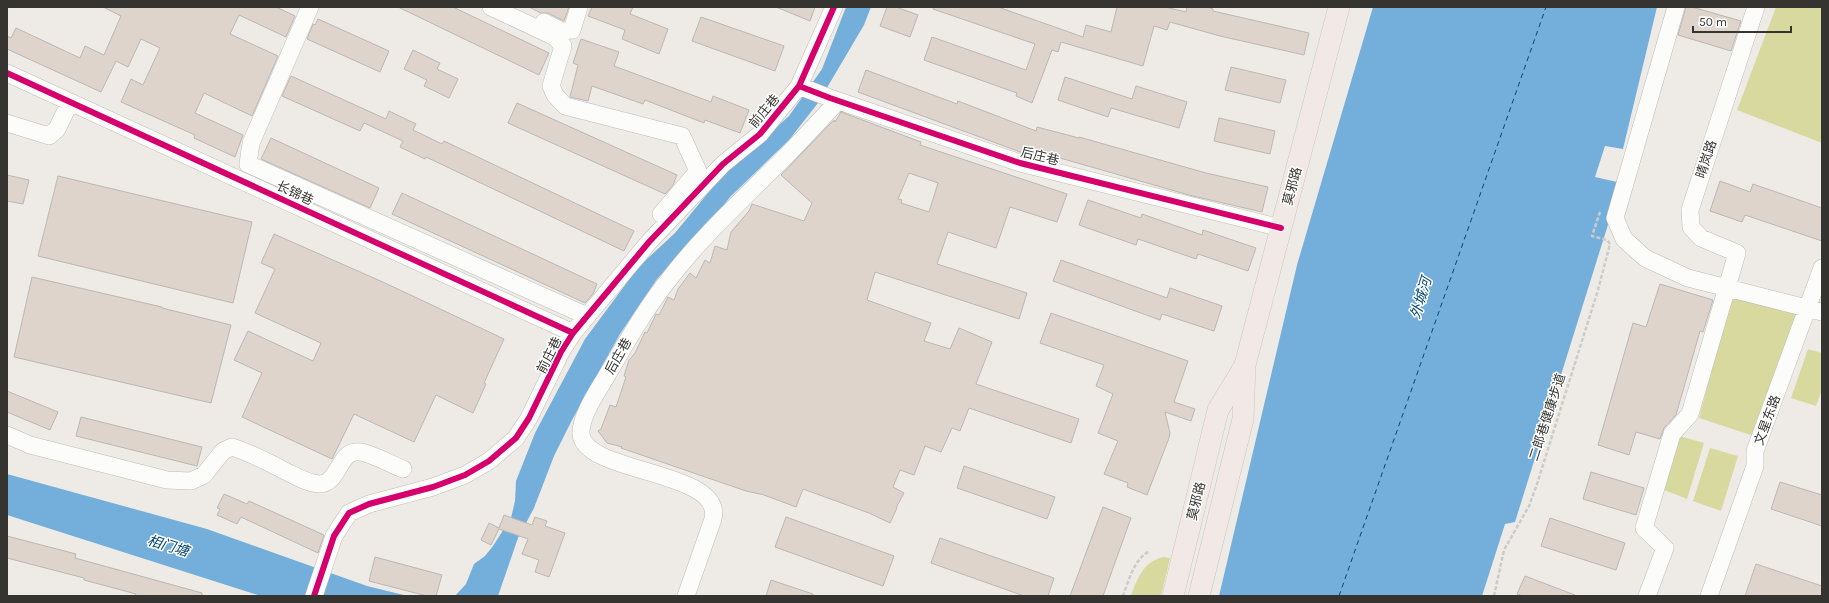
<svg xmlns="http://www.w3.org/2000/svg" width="1829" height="603" font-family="Karla,'Noto Sans SC',sans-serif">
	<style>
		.green { fill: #d8d99e }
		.water { fill: #74afdc }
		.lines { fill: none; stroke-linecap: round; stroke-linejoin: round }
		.ferry { stroke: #044773; stroke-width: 1; stroke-dasharray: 5 4; stroke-linecap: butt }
		.building { fill: #dfd4cb; stroke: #bab7b4; fill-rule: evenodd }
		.minor-casing { stroke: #bebcb8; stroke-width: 18 }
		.major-casing { stroke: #c8c7c5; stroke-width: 22 }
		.path { stroke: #cccbc9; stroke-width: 2.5; stroke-dasharray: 4 2; stroke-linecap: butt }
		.minor { stroke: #fcfcfb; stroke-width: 17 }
		.major { stroke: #f2e8e6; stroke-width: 21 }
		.cycleway-casing { stroke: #fff; stroke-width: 8 }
		.cycleway { stroke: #d6006c; stroke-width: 6 }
		.labels { text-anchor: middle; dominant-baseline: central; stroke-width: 3; stroke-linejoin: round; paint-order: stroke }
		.street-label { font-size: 13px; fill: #353430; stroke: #fff }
		.water-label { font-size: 14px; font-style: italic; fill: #044773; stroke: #fff }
	</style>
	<rect width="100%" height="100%" fill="#eeebe7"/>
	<path class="green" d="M1776,7h46v136l-85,-33z
		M1732,293l69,20 -47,123 -55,-18z
		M1808,349l14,4v37l-6,16 -25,-8z
		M1676,435l28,8 -17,56 -28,-11z
		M1710,448l28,8 -17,55 -28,-10z
		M1163,557l7,1 -9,38h-30c6,-17 12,-34 32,-39z"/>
	<path class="water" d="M846,7h25l-7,18 -46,78 -29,37 -59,57 -21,27 -52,55 -37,55 -48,86 -18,36 -20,52 -16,30 -20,58h-43l11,-12 8,-20 11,-8 8,-10 18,-28 4,-17 1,-20 19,-48 50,-94 49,-66 13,-14 28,-26 47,-57 67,-60 33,-47z
		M1373,7h284l-34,142 -18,-3 -10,31 22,5 -5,30 -97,310 -10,2 -23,72h-263l78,-331z
		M7,474l200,55 160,57 41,10h-147l-254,-81z"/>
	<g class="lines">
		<path class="ferry" d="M1339,596l207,-589"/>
	</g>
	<path class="building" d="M103,7h173l19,9 -9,21 -47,-22 -9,19 48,22 -26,60 -48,-23 -9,20 48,22 -8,22 -41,-19 1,-3 -74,-33 10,-23 12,6 17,-37 -19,-9 -13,28 -12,-6 -15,31 -94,-43v-13l4,2 5,-10 64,30 5,-12 19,9 17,-39z
		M398,7h55l96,46 -10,22z
		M529,7h40l-5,14 -16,-8h-7z
		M592,7h41l-3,7 38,15 -9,25 -37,-15 3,-9 -37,-14z
		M776,7h39l-5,14z
		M887,7h9l22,8 -8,22 -30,-11z
		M934,7h64l85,30 3,-12 25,7 6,-25h48l21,5 1,-5h20l6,2v2l96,22 -5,22 -84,-19 -50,-14 -3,8 -13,-4 -11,40 -82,-24 -3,10 -6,-2 -20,53 -16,-7 1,-3 -93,-33 8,-23 94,33 9,-26 -102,-35z
		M1686,7h6l49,14 -10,30 -53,-16z
		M701,17l83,29 -9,25 -83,-30z
		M318,19l71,32 -9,21 -73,-33 6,-15 2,1z
		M581,39l38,13 -5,14 97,36 2,-6 36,14 -9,23 -35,-13 -1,3 -59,-23 -2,4 -51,-18 -4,15 -18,-4 8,-32 -5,-2z
		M413,50l27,13 -3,6 21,10 -9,19 -25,-12 3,-6 -23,-11z
		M1231,67l55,13 -6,23 -55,-13z
		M866,70l91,34 1,-3 78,30 1,-4 42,11v-1l127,36 62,14 -6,25 -73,-17 -129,-37 -1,4 -28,-6 -173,-64z
		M291,76l95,43 3,-8 27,13 -3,6 29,14 2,-3 190,90 -10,20 -198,-94 -1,2 -25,-12 3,-6 -39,-18 -4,8 -78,-35z
		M1065,77l67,22 4,-13 51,16 -8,26 -68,-20 -3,9 -50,-17z
		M517,103l160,72 -4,10 -8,9 -157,-71z
		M841,112l80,30 -1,3 147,49 -10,28 -47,-15 -14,41 -48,-16 -11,32 90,29 -8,26 -144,-47 -8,28 64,23 -7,18 26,8 9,-21 33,14 -16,42 103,35 -8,24 -102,-35 -9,23 -8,-3 -11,24 -16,-6 -11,29 -14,-5 -7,17 11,6 -8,15h1l-7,15 -21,-10 -66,-24 -7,18 -32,-12 -18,-4 -125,-43 1,-1 -15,-4 -9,-12 3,-2 9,-24 6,2 10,-30 -2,-1 5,-16 6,-7 10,-21 2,1 9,-19 3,1 9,-18 6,3 4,-11 12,-16 6,5 9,-18 5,3 5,-17 12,4 4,-18 18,-21 3,-7 52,17 8,-18 -31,-28 53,-55 1,2zM909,173l29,10 -9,29 -28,-9 1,-3 -4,-1z
		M1219,118l56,13 -5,23 -56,-13z
		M271,138l108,50 -9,20 -109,-49z
		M7,175l22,5 -6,24 -16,-3z
		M58,176l194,46 -19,81 -195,-47z
		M1720,181l30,11 3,-8 69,24v33l-77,-26 -3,7 -32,-11z
		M402,193l195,91 -4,10 -8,9 -193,-89z
		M1088,200l53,18 1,-4 60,21 1,-5 53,18 -8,23 -50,-17 -2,5 -58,-20 -2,6 -57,-20z
		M274,234l111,49 119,56 -20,44 2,1 -13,29 -37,-18 -22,47 -60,-28 -22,45 -90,-42 20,-44 -28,-13 14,-29 65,30 8,-18 -66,-30 20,-44 -14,-6z
		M1061,260l106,38 3,-10 52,18 -8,25 -52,-17 -2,6 -107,-39z
		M32,277l130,30v1l69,17 -20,78 -197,-46z
		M1660,284l53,16 -10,32 -3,-1 -24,84 -12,13 -4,11 -24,-7 -7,23 -31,-10 35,-122 13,4z
		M1051,313l137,48 -14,41 21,7 -4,12 -26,-9 5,21 -1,5 -22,57 -20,-8 1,-4 -24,-9 14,-33 -20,-8 15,-39 -17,-8 8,-21 -64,-22z
		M7,391l51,21 -8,18 -43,-18z
		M81,417l121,30 -5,19 -121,-30z
		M964,466l91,31 -8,22 -90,-31z
		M1591,472l53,16 -8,27 -53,-16z
		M1780,482l42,13v31l-51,-17z
		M224,494l23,10 2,-3 75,34 -6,18 -77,-36 -4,7 -20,-9 3,-6 -3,-1z
		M1103,507l28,11 -28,78h-33z
		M504,515l28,10 3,-8 12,4 -2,5 20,7 -16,44 -14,-5 4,-12 -17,-6 6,-15 -29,-10 -8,16 -10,-5 8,-17 10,5z
		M786,517l108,39 -11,30 -108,-39z
		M1550,518l75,25 -9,27 -75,-24z
		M7,536l69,18 -1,4 127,35v3h-67l1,-2 -52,-14v-2l-77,-20z
		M940,538l114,40 -6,18h-24l-93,-33z
		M375,557l67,18 -6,21h-9l-58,-15z
		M1756,564l66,22v10h-77z
		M1525,576l50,19v1h-52l-6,-2z
		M771,580l42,14v2h-47z"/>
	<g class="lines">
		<defs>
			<path id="minor" d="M310,7l-59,136 -3,21 339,152
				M491,7l64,30 8,9 -12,40 4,9 10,11 117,30 16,35 -37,43
				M1676,7l-61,211 9,21 21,19 43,20 134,34
				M544,22l18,9 10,-1 7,-23
				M7,73l566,260
				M799,86l31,12 190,65 261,65
				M7,123l42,13 8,-7 13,-27
				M7,435l23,10 137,35 24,1 13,-6 19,-24 9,-4c19,6 36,15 53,24 11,5 23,13 35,13 20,-1 18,-35 40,-32 11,1 32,13 43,17
				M314,596l20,-60 15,-23 20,-9 64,-17 32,-12 24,-14 27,-23 13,-20 32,-66 12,-19 76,-91 74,-78 37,-30 39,-48 35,-79
				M686,596l27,-77c12,-49 -129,-45 -132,-85 -1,-17 16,-42 25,-57 20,-34 39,-68 64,-99 34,-44 75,-81 114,-120 19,-19 36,-38 54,-57
				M1647,596l18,-48 -21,-20 28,-94 18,-20 47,-161 -36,-15 -10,-11 -1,-17 66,-203
				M1709,596l46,-130v-15l67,-183"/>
			<path id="major" d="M1173,596l45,-186 26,-43
				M1199,596l44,-177 2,-54 94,-358"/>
		</defs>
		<use href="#minor" class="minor-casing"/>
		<use href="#major" class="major-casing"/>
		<path class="path" d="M1123,596c5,-14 12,-39 27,-45
			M1494,596l10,-46 25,-44 8,-22 61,-194 12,-46 -3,-4 -15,-4 8,-24"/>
		<use href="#minor" class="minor"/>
		<use href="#major" class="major"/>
		<defs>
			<path id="cycleway" d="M7,73l566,260
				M799,86l31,12 190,65 261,65
				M314,596l20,-60 15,-23 20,-9 64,-17 32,-12 24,-14 27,-23 13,-20 32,-66 12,-19 76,-91 74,-78 37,-30 39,-48 35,-79"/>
		</defs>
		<use href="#cycleway" class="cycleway-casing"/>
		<use href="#cycleway" class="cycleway"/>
	</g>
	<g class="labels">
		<g class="street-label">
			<text transform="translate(764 111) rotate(-50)">前庄巷</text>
			<text transform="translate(1040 156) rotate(14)">后庄巷</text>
			<text transform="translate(1706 159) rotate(-72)">晴岚路</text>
			<text transform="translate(1292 186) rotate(-75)">莫邪路</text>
			<text transform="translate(295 193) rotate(25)">长锦巷</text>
			<text transform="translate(549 355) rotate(-63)">前庄巷</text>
			<text transform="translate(618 356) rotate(-60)">后庄巷</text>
			<text transform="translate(1547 417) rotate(-72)">二郎巷健康步道</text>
			<text transform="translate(1767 420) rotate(-70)">文星东路</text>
			<text transform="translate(1196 501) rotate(-76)">莫邪路</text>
		</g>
		<g class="water-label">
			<text transform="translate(1421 298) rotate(-73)">外城河</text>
			<text transform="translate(168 546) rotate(17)">相门塘</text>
		</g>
	</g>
	<rect width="1829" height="603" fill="none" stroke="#353430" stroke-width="16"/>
	<path d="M1693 26v6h98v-6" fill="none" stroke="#353430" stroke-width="2"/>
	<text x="1699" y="26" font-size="12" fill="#353430" stroke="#ffffff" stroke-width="3" paint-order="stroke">50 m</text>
</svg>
